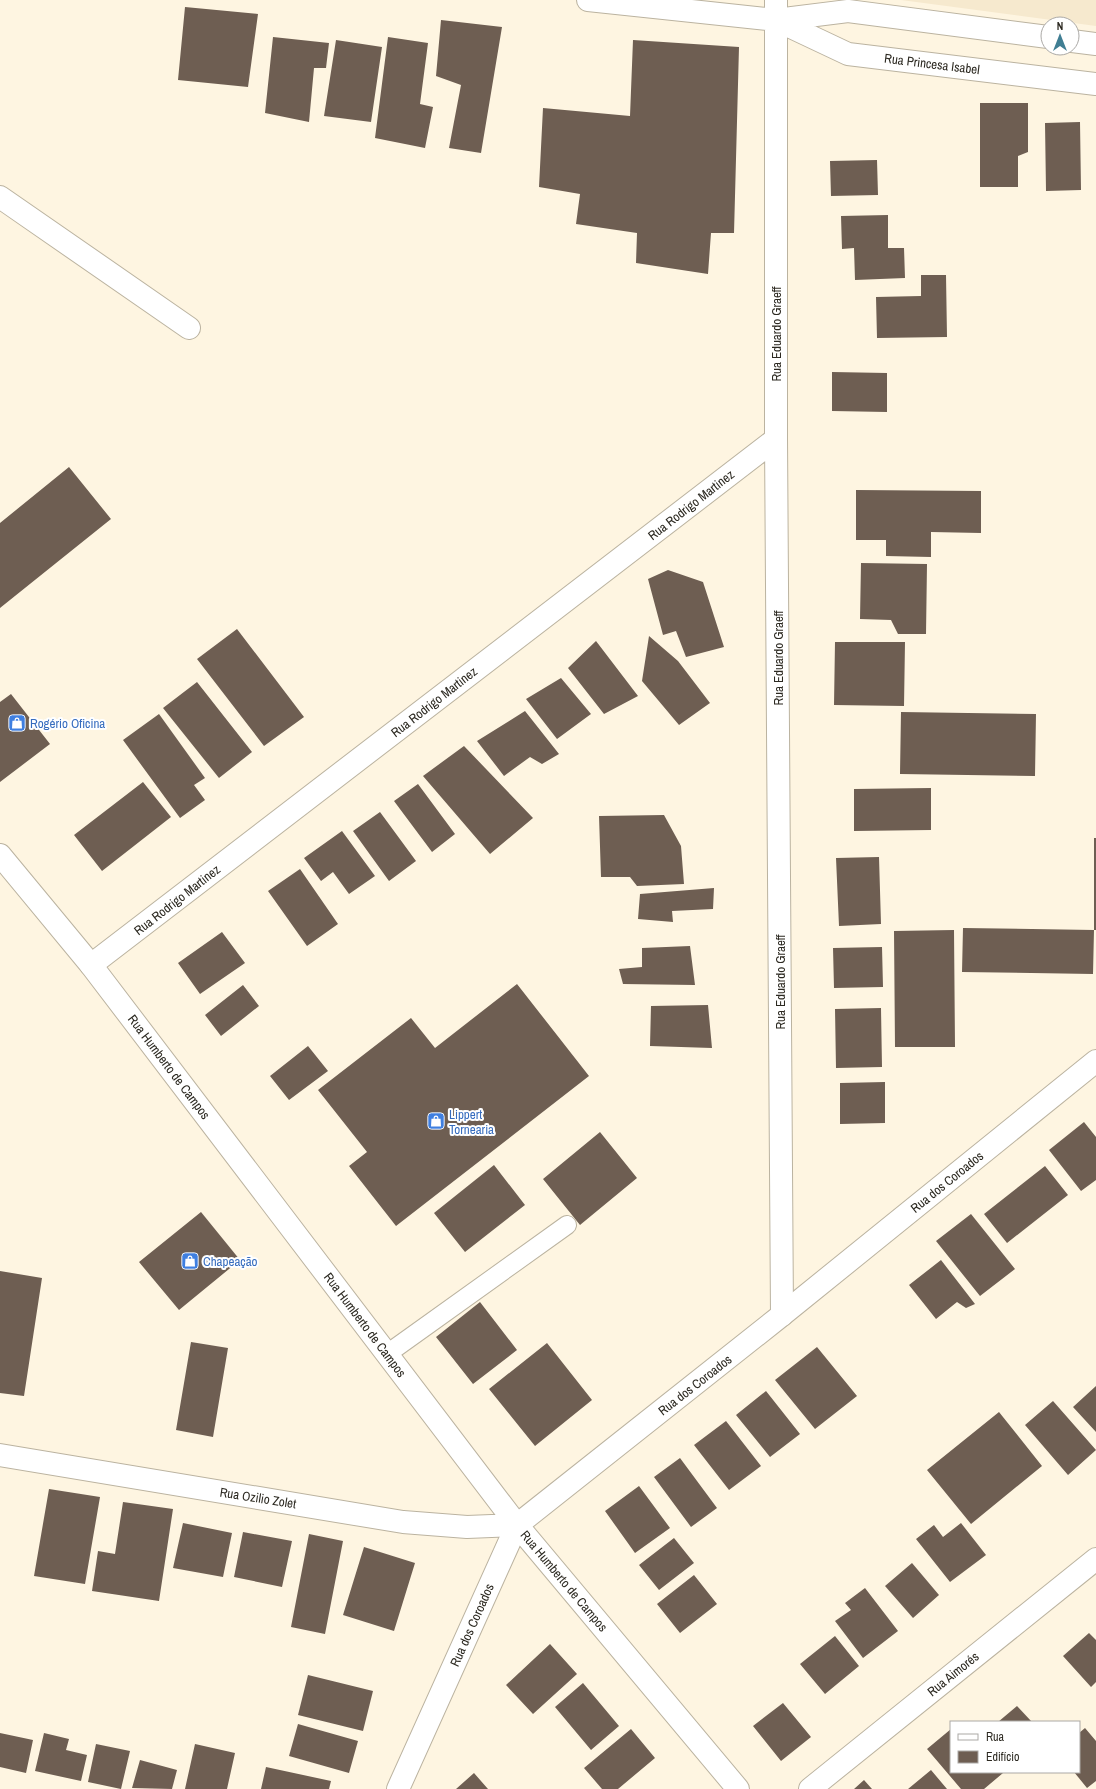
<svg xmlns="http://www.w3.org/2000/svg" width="1096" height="1789" font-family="'Archivo Narrow',sans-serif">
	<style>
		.built { fill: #f6e9ce }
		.building { fill: #6e5e52 }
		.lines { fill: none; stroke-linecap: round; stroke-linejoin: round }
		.service-casing { stroke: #bbb3a0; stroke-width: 20 }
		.minor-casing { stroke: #bbb3a0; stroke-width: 24 }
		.tertiary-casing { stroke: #bbb3a0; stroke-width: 24 }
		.service { stroke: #fff; stroke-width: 18 }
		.minor { stroke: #fff; stroke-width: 22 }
		.tertiary { stroke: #fff; stroke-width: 22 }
		.labels { text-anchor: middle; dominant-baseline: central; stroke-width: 4; stroke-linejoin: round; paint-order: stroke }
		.street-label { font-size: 13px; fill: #2c2921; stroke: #fff }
		.shop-label { font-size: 13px; fill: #366cbe; stroke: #fff; text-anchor: start }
	</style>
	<rect width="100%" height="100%" fill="#fef5e1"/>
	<path class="built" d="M901,0h195v26z"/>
	<path class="building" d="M185,7l73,7 -10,73 -70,-7z
		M441,20l61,7 -21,126 -32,-5 12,-63 -25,-9z
		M273,37l56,6 -3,25h-12l-5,54 -44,-9z
		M388,37l40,6 -8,61 13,3 -8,41 -50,-10z
		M336,40l46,7 -11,75 -47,-6z
		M633,40l106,7 -5,186h-23l-3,41 -72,-11 1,-30 -61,-9 4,-30 -41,-7 4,-79 87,8z
		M980,103h48v49l-10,4v31h-38z
		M1080,122l1,68 -35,1 -1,-68z
		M877,160l1,35 -47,1 -1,-35z
		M888,215v33h16l1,30 -50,2 -1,-32 -12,1 -1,-33z
		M921,275h25l1,62 -70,1 -1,-41 45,-1z
		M832,372l55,1v39l-55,-1z
		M69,467l42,52 -111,89v-85z
		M856,490l125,1v42l-50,-1v25l-45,-1v-16h-30z
		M861,563l66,1 -1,70h-28l-7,-14 -31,-1z
		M668,570l35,12 21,65 -38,10 -10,-26 -13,4 -15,-56z
		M237,629l67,88 -40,29 -67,-87z
		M649,636l29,25 32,42 -31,22 -37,-44z
		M596,641l42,55 -34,18 -36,-46z
		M835,642h70l-1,64 -70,-1z
		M561,678l30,36 -34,25 -31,-40z
		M197,682l55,70 -33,26 -56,-70z
		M11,694l39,50 -50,38v-80z
		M525,711l34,43 -17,10 -12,-7 -26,19 -27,-35z
		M901,712l135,2 -1,62 -135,-2z
		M159,714l46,64 -11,7 11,15 -25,18 -57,-78z
		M464,746l69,72 -43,36 -67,-78z
		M143,782l28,35 -69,54 -28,-36z
		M418,784l37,50 -23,18 -38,-51z
		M931,788v42l-77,1v-42z
		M380,812l36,49 -27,20 -36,-50z
		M664,815l17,31 3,38 -47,2 -7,-9h-29l-2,-61z
		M342,831l33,45 -26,18 -16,-22 -12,9 -17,-23z
		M1094,838h2v92h-2z
		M879,857l2,67 -42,2 -3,-68z
		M300,869l38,55 -31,22 -39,-55z
		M714,888l-1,21 -41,2 1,11 -35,-3 2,-25z
		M963,928l131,2 -1,44 -131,-2z
		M954,930l1,117h-60l-1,-116z
		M222,932l23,31 -45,31 -22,-31z
		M690,946l5,39 -72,-1 -4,-15 23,-2v-19z
		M882,947l1,40 -49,1 -1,-40z
		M517,984l72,92 -193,150 -47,-60 18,-14 -49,-62 93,-72 24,30z
		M243,985l16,21 -38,30 -16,-21z
		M708,1005l4,43 -62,-2 1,-40z
		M881,1008l1,59 -46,1 -1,-59z
		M308,1046l20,25 -39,29 -19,-24z
		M885,1082v41l-45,1v-41z
		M1084,1122l12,15v43l-15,11 -32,-41z
		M600,1132l37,46 -57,47 -37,-46z
		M494,1165l31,40 -60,47 -31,-39z
		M1045,1166l23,29 -61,48 -23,-29z
		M201,1212l39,48 -61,50 -40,-48z
		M971,1214l44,55 -35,27 -44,-55z
		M941,1260l34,44 -9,4 -9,-6 -21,17 -27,-34z
		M0,1271l42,7 -18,118 -24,-3z
		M480,1302l37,48 -44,34 -37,-47z
		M191,1342l37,6 -15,89 -37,-7z
		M547,1343l45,57 -57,46 -46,-57z
		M817,1347l40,49 -42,33 -40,-49z
		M1096,1386v46l-23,-25z
		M766,1391l34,43 -30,23 -34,-42z
		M1053,1401l43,49 -28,25 -43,-50z
		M999,1412l43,54 -71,58 -44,-54z
		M726,1421l35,45 -32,24 -35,-45z
		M680,1458l37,50 -26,19 -37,-50z
		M639,1486l31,42 -35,25 -30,-42z
		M49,1489l51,8 -15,87 -51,-8z
		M123,1502l50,7 -14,92 -67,-10 6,-40 17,3z
		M183,1523l49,10 -9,44 -50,-9z
		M961,1523l25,32 -36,27 -34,-43 18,-14 9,12z
		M243,1532l49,9 -10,46 -48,-10z
		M309,1534l34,7 -18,93 -34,-7z
		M674,1538l20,25 -35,27 -20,-25z
		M364,1547l51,16 -21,68 -51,-16z
		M912,1563l27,32 -26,23 -28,-32z
		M694,1575l23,29 -37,29 -23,-29z
		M865,1588l33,43 -35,27 -28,-37 16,-11 -6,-7z
		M1089,1633l7,7v42l-5,5 -28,-31z
		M835,1636l24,30 -34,28 -25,-30z
		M550,1644l27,30 -44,40 -27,-29z
		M308,1675l65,16 -10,40 -65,-16z
		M583,1683l36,43 -28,24 -36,-43z
		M783,1703l28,34 -30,24 -28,-35z
		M1017,1706l15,16h-34z
		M298,1724l60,17 -9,32 -60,-17z
		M1085,1728l11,13v40l-9,7 -13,-16h5v-39z
		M631,1729l24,29 -37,31h-16l-18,-21z
		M951,1729v43l52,1 -19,16h-23l-34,-40z
		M0,1733l33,7 -7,33 -26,-6z
		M44,1733l25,6 -3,11 21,5 -6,26 -46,-10z
		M96,1744l34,7 -9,38 -33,-7z
		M195,1744l40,9 -8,36h-42z
		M140,1760l37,10 -5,19 -40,-1z
		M266,1767l65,14 -2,8h-68z
		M931,1770l16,19h-39z
		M474,1773l14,16h-32z
		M864,1780l8,9h-18z"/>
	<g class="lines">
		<defs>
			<path id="service" d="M387,1354l180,-129"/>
			<path id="minor" d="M588,0l188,20 72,-9 200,26
				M776,0v439l6,876
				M776,20l72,34 248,30
				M1072,41l24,3
				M0,197l189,131
				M91,965l685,-526
				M398,1789l119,-264 221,264
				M810,1789l286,-230"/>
			<path id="tertiary" d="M0,855l91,110 426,560
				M0,1455l403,67 64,5 50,-2
				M517,1525l265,-210 314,-254"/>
		</defs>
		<use href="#service" class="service-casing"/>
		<use href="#minor" class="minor-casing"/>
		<use href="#tertiary" class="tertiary-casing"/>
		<use href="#service" class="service"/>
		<use href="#minor" class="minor"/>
		<use href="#tertiary" class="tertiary"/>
	</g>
	<defs>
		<symbol id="shop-square" viewBox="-11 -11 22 22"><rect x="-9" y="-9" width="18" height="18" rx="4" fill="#3f7fe0" stroke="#fff"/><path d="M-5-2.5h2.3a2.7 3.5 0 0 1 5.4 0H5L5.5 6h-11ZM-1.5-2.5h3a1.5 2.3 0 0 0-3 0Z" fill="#fff"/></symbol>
	</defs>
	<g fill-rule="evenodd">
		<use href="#shop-square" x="7" y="713" width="20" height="20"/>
		<use href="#shop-square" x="426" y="1111" width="20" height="20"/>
		<use href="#shop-square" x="180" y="1251" width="20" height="20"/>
	</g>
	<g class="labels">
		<g class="street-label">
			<text transform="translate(932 64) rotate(7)">Rua Princesa Isabel</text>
			<text transform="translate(776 334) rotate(-90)">Rua Eduardo Graeff</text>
			<text transform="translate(691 505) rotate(-38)">Rua Rodrigo Martinez</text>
			<text transform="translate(778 658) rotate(-90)">Rua Eduardo Graeff</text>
			<text transform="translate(434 702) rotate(-38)">Rua Rodrigo Martinez</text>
			<text transform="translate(177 900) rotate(-38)">Rua Rodrigo Martinez</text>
			<text transform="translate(780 982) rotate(-90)">Rua Eduardo Graeff</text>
			<text transform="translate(169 1067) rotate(53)">Rua Humberto de Campos</text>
			<text transform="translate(947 1182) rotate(-39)">Rua dos Coroados</text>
			<text transform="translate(365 1325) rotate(53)">Rua Humberto de Campos</text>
			<text transform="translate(695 1385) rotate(-38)">Rua dos Coroados</text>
			<text transform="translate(258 1498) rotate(9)">Rua Ozilio Zolet</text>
			<text transform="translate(564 1581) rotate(50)">Rua Humberto de Campos</text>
			<text transform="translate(472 1625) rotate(-66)">Rua dos Coroados</text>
			<text transform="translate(953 1674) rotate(-39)">Rua Aimorés</text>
		</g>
		<g class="shop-label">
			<text x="30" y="723">Rogério Oficina</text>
			<text x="449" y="1114">Lippert<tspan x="449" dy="15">Tornearia</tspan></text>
			<text x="203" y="1261">Chapeação</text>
		</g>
	</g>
	<rect x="950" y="1721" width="130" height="52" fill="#ffffff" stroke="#aba9a6"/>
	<rect x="958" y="1734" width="20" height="6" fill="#ffffff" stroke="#aba9a6"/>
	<text x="986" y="1741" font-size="12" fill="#2c2921">Rua</text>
	<rect x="958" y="1751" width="20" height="12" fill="#6e5e52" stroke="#aba9a6"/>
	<text x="986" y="1761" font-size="12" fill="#2c2921">Edifício</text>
	<g transform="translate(1060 36)"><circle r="19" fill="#ffffff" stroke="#aba9a6"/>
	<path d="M0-3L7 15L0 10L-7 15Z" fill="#407e93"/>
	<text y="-6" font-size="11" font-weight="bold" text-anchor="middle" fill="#2c2921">N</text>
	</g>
</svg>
